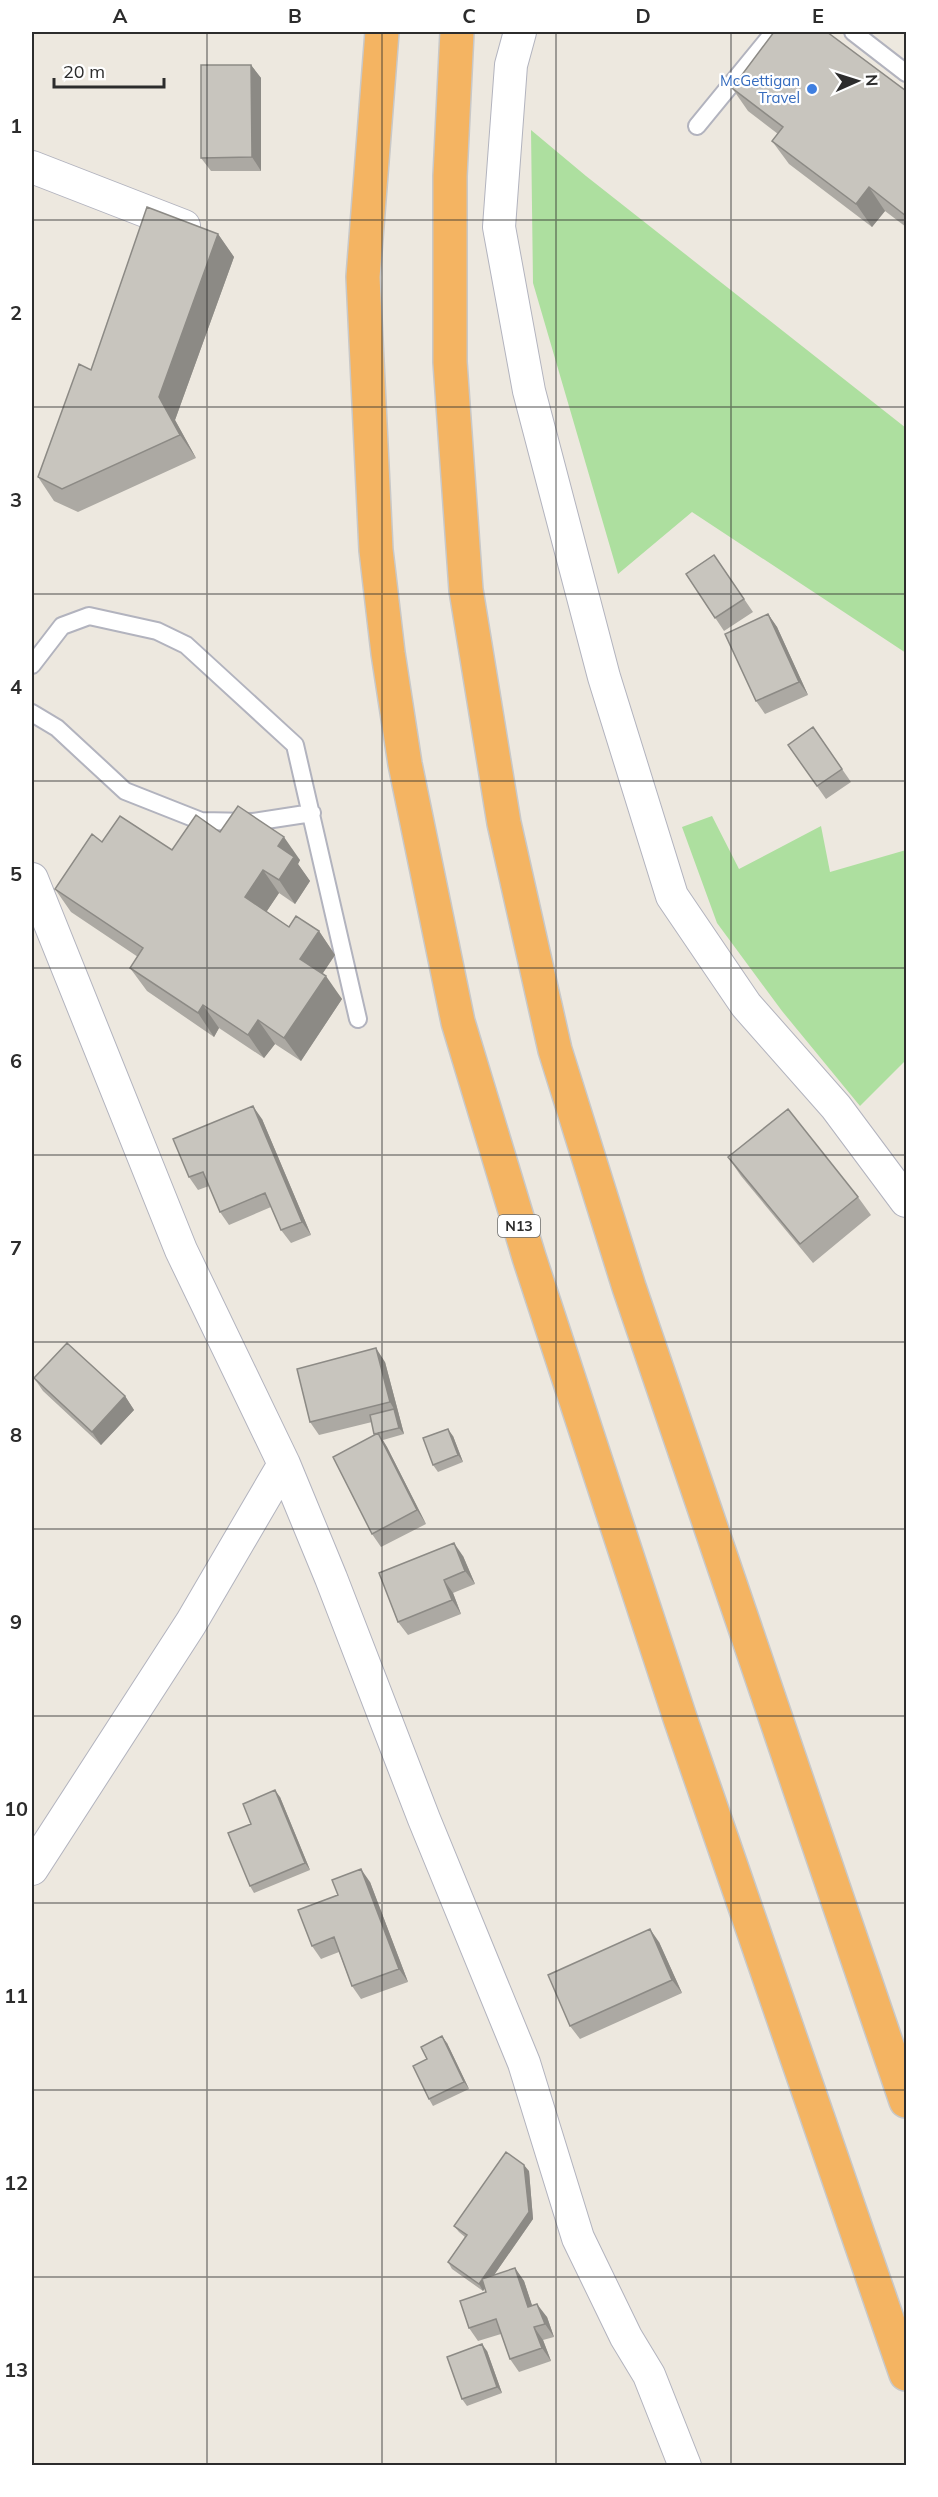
<svg xmlns="http://www.w3.org/2000/svg" width="938" height="2497" font-family="Mulish,sans-serif">
	<style>
		.green { fill: #addf9f }
		.lines { fill: none; stroke-linecap: round; stroke-linejoin: round }
		.lane-casing { stroke: #b2b3be; stroke-width: 20 }
		.street-casing { stroke: #b2b3be; stroke-width: 34 }
		.highway-casing { stroke: #c8c8c8; stroke-width: 36 }
		.lane { stroke: #fff; stroke-width: 16 }
		.street { stroke: #fff; stroke-width: 32 }
		.highway { stroke: #f4b462; stroke-width: 33 }
		.wall { fill: #aca9a3 }
		.shaded-wall { fill: #8c8a85 }
		.building { fill: #c8c5be; stroke: #8c8a85; stroke-width: 1.5 }
		.grid { fill: none; stroke: #2c2c2c; stroke-width: 1.5; stroke-opacity: 0.55 }
		.shop-dot { fill: #3f7fe0; stroke: #fff; stroke-width: 2 }
		.labels { text-anchor: middle; dominant-baseline: central; stroke-width: 4.5; stroke-linejoin: round; paint-order: stroke }
		.shield { fill: #fff; stroke: #6b6b6b; stroke-width: 1.5 }
		.shield-label { font-size: 14px; font-weight: bold; fill: #2c2c2c }
		.shop-label { font-size: 15px; fill: #366cbe; stroke: #fff; text-anchor: end }
		.neatline { fill: none; stroke: #2c2c2c; stroke-width: 2 }
		.grid-label { font-size: 20px; text-anchor: middle; font-weight: bold; fill: #2c2c2c }
	</style>
	<rect width="100%" height="100%" fill="#ede8df"/>
	<path class="green" d="M531,130l55,46 320,252v225l-214,-141 -74,62 -85,-291z
		M712,816l27,53 82,-43 9,46 76,-22v210l-46,46 -78,-95 -65,-88 -35,-96z"/>
	<g class="lines">
		<defs>
			<path id="lane" d="M853,32l53,41
				M697,126l77,-94
				M32,665l30,-39 27,-10 68,15 29,14 109,100 63,274
				M32,713l25,15 68,63 76,30 52,1 59,-9"/>
			<path id="street" d="M520,32l-9,33 -12,162 30,164 75,286 68,219 74,109 90,102 70,94
				M32,167l152,59
				M32,879l149,371 103,214 47,114 93,241 100,244 54,175 48,99 23,38 36,91
				M32,1869l159,-246 93,-159"/>
			<path id="highway" d="M382,32l-19,245 13,273 12,103 17,111 53,258 71,235 151,461 226,656
				M457,32l-7,144v186l16,228 38,233 51,227 74,237 277,814"/>
		</defs>
		<use href="#lane" class="lane-casing"/>
		<use href="#street" class="street-casing"/>
		<use href="#highway" class="highway-casing"/>
		<use href="#lane" class="lane"/>
		<use href="#street" class="street"/>
		<use href="#highway" class="highway"/>
	</g>
	<path class="wall" d="M251,65l10,13v93h-50l-10,-13z
		M732,88l174,3v136l-21,-16 -13,16 -83,-63 -17,-23 6,-7 -30,-23z
		M218,234l16,23 -59,163 21,38 -118,54 -24,-11 -16,-24 53,-107z
		M714,555l39,57 -29,19 -38,-57z
		M768,614l9,13 31,68 -43,19 -9,-13z
		M813,727l38,55 -25,17 -38,-54z
		M220,832l80,28 -2,4 12,17 -15,23 -16,-11 -13,19 23,15 30,4 16,24 -13,19 20,25 -41,62 -26,-17 -11,14 -45,-30 -5,9 -67,-46 -17,-23 8,-11 -67,-45 -16,-23 47,-47 70,8z
		M262,1119l49,116 -20,8 -10,-13 -10,-23 -42,18 -9,-13 -11,-26 -11,4 -9,-13z
		M728,1157l130,40 13,18 -58,48 -72,-87z
		M385,1362l19,72 -21,6 4,7 39,77 -45,23 -9,-13 3,-99 -3,-13 -53,13 -9,-13z
		M34,1378l91,18 9,14 -33,35 -58,-54z
		M453,1436l10,26 -25,10 -5,-7z
		M463,1556l12,28 -22,9 8,21 -53,21 -10,-13z
		M280,1797l30,73 -56,23 -4,-7 1,-62z
		M370,1882l38,100 -47,17 -9,-13 -13,-34 -18,7 -9,-13 26,-51z
		M659,1942l23,51 -102,46 -10,-13z
		M447,2043l22,46 -36,17 -4,-7 -2,-40z
		M529,2171l4,48 -39,56 21,-7 9,13 8,25 15,11 7,20 -11,3 8,21 -32,11 -9,-13 -9,-25 -23,7 -9,-13 17,-36 -1,-4 -2,3 -31,-22 -4,-7 17,-25 -6,-5 -5,-6z
		M487,2351l15,42 -35,13 -5,-7z"/>
	<path class="shaded-wall" d="M251,65l10,13v93l-9,-14z
		M869,187l16,24 -13,16 -16,-23z
		M218,234l16,23 -59,163 21,38 -16,-23 -21,-38z
		M768,614l9,13 31,68 -9,-13z
		M284,837l16,23 -2,4 12,17 -15,23 -16,-24 -1,-34z
		M263,870l16,23 -18,27 -16,-23z
		M319,931l16,24 -18,27 -17,-23z
		M326,976l16,23 -41,62 -17,-23z
		M203,1005l16,23 -5,9 -16,-24z
		M258,1020l17,24 -11,14 -16,-23z
		M253,1106l9,13 49,116 -9,-13z
		M376,1348l9,14 19,72 -5,-6 -5,-19 -4,-7z
		M125,1396l9,14 -33,35 -9,-13z
		M448,1429l5,7 10,26 -5,-7z
		M378,1433l9,14 39,77 -9,-14z
		M454,1543l9,13 12,28 -10,-13z
		M444,1580l9,13 8,21 -9,-14z
		M275,1790l5,7 30,73 -5,-7z
		M361,1869l9,13 38,100 -9,-13z
		M650,1929l9,13 23,51 -10,-13z
		M442,2036l5,7 22,46 -5,-7z
		M524,2165l5,6 4,48 -50,72 -4,-7z
		M515,2268l9,13 13,39 -9,-13z
		M537,2304l10,13 7,20 -9,-13z
		M534,2327l9,13 8,21 -9,-13z
		M482,2344l5,7 15,42 -5,-6z"/>
	<path class="building" d="M774,32h53l79,59v125l-37,-29 -13,17 -84,-63 11,-14 -51,-39z
		M201,65h50l1,92 -51,1z
		M147,207l71,27 -59,163 21,38 -118,54 -24,-12 41,-113 12,6z
		M714,555l30,44 -29,19 -29,-44z
		M768,614l31,68 -43,19 -31,-67z
		M813,727l29,42 -25,17 -29,-41z
		M238,806l46,31 -6,9 16,11 -15,23 -16,-10 -18,27 44,30 7,-11 23,15 -19,28 26,17 -42,62 -26,-18 -10,15 -45,-30 -5,8 -68,-45 13,-20 -88,-59 37,-55 10,8 18,-26 52,34 24,-35 24,17z
		M253,1106l49,116 -21,8 -16,-37 -45,19 -17,-40 -14,5 -16,-38z
		M788,1109l70,88 -58,47 -72,-87z
		M67,1343l58,53 -33,36 -58,-54z
		M376,1348l14,54 -80,20 -13,-53z
		M394,1409l5,19 -25,6 -4,-19z
		M448,1429l10,26 -25,10 -10,-27z
		M378,1433l39,77 -45,24 -39,-77z
		M454,1543l11,28 -21,9 8,20 -54,22 -19,-49z
		M275,1790l30,73 -55,23 -22,-53 23,-9 -8,-20z
		M361,1869l38,100 -47,17 -18,-49 -22,9 -14,-36 40,-15 -6,-15z
		M650,1929l22,51 -102,46 -22,-51z
		M442,2036l22,46 -35,17 -16,-33 14,-7 -6,-12z
		M506,2152l18,13 5,47 -50,72 -31,-22 19,-27 -13,-9z
		M515,2268l13,39 9,-3 8,20 -11,3 8,21 -32,11 -14,-40 -27,9 -9,-27 26,-9 -4,-13z
		M482,2344l15,43 -35,12 -15,-42z"/>
	<path class="grid" d="M207,32v2434M382,32v2434M556,32v2434M731,32v2434M32,220h874M32,407h874M32,594h874M32,781h874M32,968h874M32,1155h874M32,1342h874M32,1529h874M32,1716h874M32,1903h874M32,2090h874M32,2277h874"/>
	<circle class="shop-dot" cx="812" cy="89" r="6"/>
	<g class="labels">
		<rect class="shield" x="498" y="1215" width="42" height="22" rx="4.5"/>
		<g class="shield-label">
			<text x="519" y="1226">N13</text>
		</g>
		<g class="shop-label">
			<text x="800" y="80">McGettigan<tspan x="800" dy="17">Travel</tspan></text>
		</g>
	</g>
	<rect width="938" height="2497" fill="none" stroke="#ffffff" stroke-width="66"/>
	<g transform="translate(857 81) rotate(87)" stroke="#ffffff" stroke-width="4.5" paint-order="stroke">
	<path d="M0-4.5L10 22L0 15L-10 22Z" fill="#2c2c2c"/>
	<text y="-9" font-size="16" font-weight="bold" text-anchor="middle" fill="#2c2c2c">N</text>
	</g>
	<path d="M54 78v9h110v-9" fill="none" stroke="#2c2c2c" stroke-width="3"/>
	<text x="63" y="78" font-size="18" fill="#2c2c2c" stroke="#ffffff" stroke-width="4.5" paint-order="stroke">20 m</text>
	<rect x="33" y="33" width="872" height="2431" class="neatline"/>
	<g class="grid-label">
		<text x="120" y="23">A</text>
		<text x="295" y="23">B</text>
		<text x="469" y="23">C</text>
		<text x="643" y="23">D</text>
		<text x="818" y="23">E</text>
		<text x="16" y="133">1</text>
		<text x="16" y="320">2</text>
		<text x="16" y="507">3</text>
		<text x="16" y="694">4</text>
		<text x="16" y="881">5</text>
		<text x="16" y="1068">6</text>
		<text x="16" y="1255">7</text>
		<text x="16" y="1442">8</text>
		<text x="16" y="1629">9</text>
		<text x="16" y="1816">10</text>
		<text x="16" y="2003">11</text>
		<text x="16" y="2190">12</text>
		<text x="16" y="2377">13</text>
	</g>
</svg>
